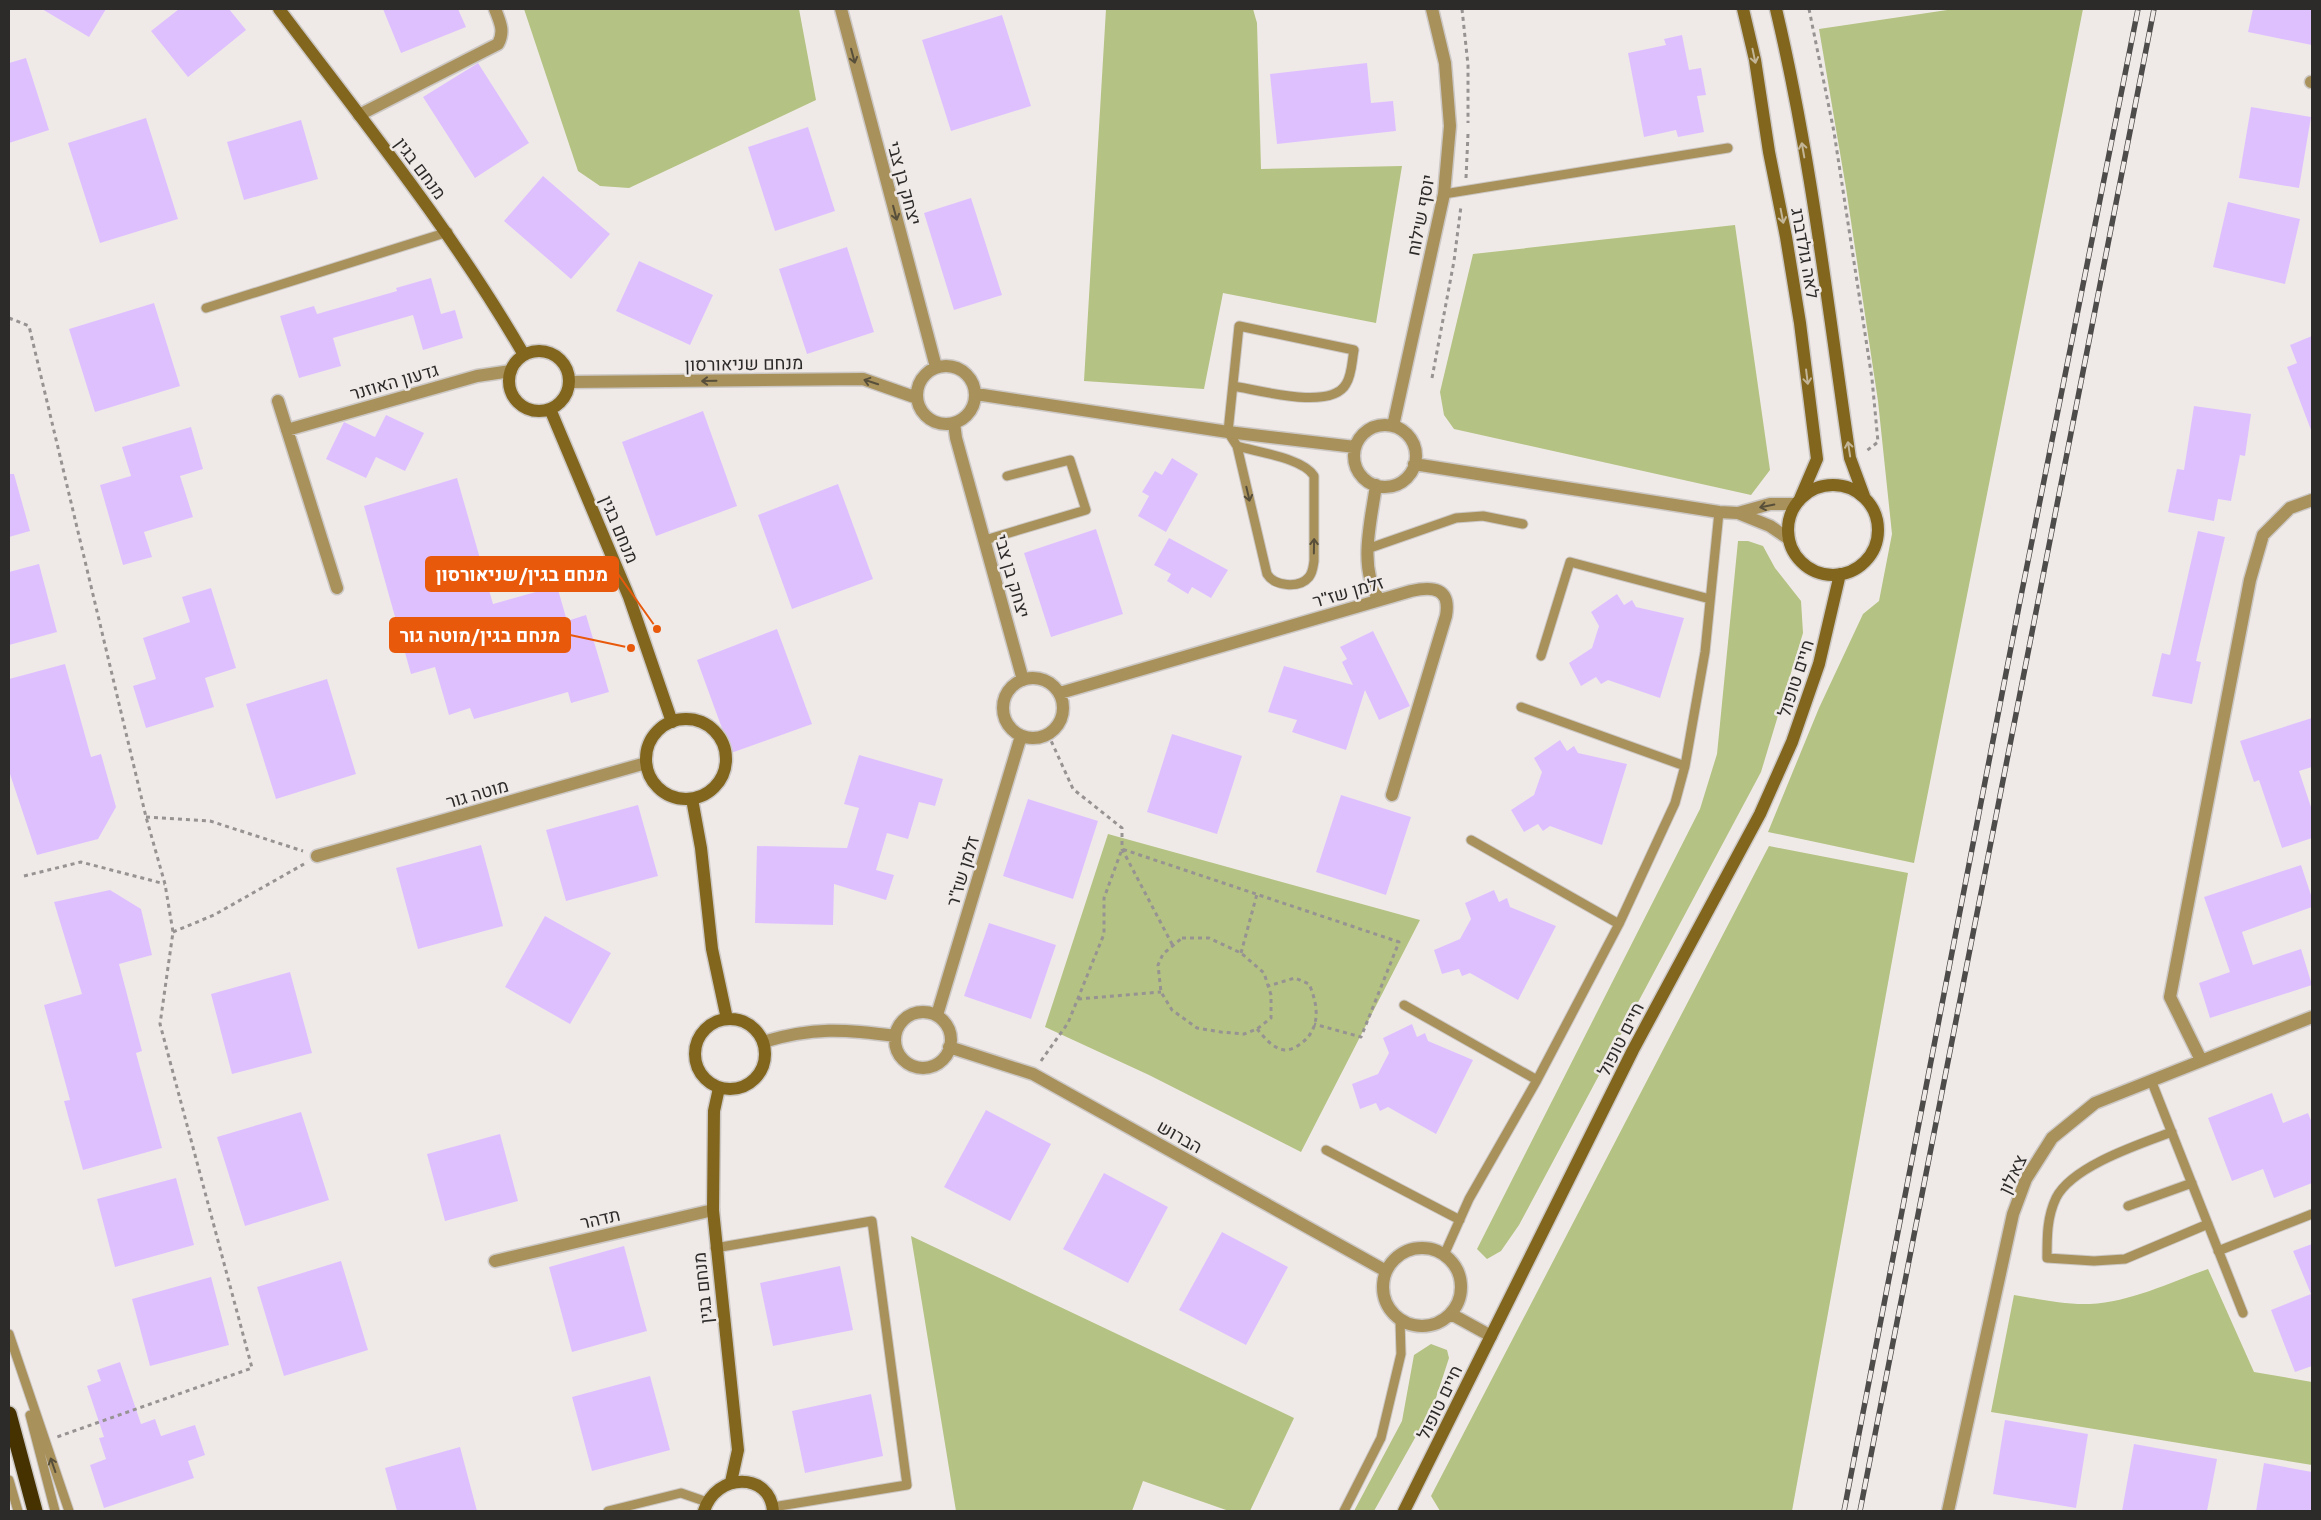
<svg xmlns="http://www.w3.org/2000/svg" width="2321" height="1520" font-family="'Golos Text',Heebo,sans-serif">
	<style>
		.green { fill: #b4c283 }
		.building { fill: #dfc0ff }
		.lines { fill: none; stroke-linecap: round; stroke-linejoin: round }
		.lane-casing { stroke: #ccc8c6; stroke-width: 11 }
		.street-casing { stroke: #ccc8c6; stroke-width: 15 }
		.secondary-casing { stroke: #ccc8c6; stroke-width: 15 }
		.highway-casing { stroke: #ccc8c6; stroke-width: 18 }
		.path { stroke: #979392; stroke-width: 3; stroke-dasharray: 4 4; stroke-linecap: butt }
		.lane { stroke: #a9915b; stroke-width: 9 }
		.street { stroke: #a9915b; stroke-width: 12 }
		.secondary { stroke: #82661e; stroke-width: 12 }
		.highway { stroke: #453200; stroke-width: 15 }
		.rail-casing { stroke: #4e4c4b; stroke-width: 5.5 }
		.rail { stroke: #efeae8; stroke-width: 4; stroke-dasharray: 11; stroke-linecap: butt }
		.oneway { stroke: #584f3b }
		.oneway2 { stroke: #c3b597 }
		.labels { text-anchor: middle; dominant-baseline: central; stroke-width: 5; stroke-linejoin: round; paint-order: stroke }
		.street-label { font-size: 18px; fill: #2d2b2a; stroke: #efeae8 }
		.leader { fill: none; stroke: #e8590c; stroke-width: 2 }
		.callout-dot { fill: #e8590c; stroke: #efeae8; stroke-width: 2 }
		.callout { fill: #e8590c; stroke: #e8590c; stroke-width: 2 }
		.callout-label { font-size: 19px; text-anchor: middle; font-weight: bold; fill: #fff }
	</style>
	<rect width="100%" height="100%" fill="#efeae8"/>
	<path class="green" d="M524,9h275l17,91 -187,88 -29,-2 -22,-15z
		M1106,9h147l4,14 4,146 141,-3 -26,157 -153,-30 -19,96 -120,-8z
		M1954,9h129l-169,854 -146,-31 51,-124 44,-94 16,-13 13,-67 -14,-133 -32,-213 -27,-159z
		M1735,225l35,245 -19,25 -297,-66 -10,-14 -4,-23 33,-138z
		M1738,541h10l15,5 12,22 26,33 2,32 -42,139 -242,453 -18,26 -14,8 -10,-10 223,-440 17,-55z
		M1108,834l312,86 -119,232 -152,-77 -104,-48z
		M1769,846l139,27 -116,638h-352l-9,-15z
		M911,1236l383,182 -44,93h-21l-86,-30 -11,30h-176z
		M2208,1269l46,103 58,10v83l-321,-53 23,-117c25,4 51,10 76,9 41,-2 81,-22 118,-35z
		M1431,1344l16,6 2,8 -15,46 -60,107h-20l48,-90 12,-66z"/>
	<path class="building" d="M42,9h64l-17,28z
		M179,9h50l17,21 -58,47 -37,-46z
		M383,9h75l8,18 -65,26z
		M2253,9h59v36l-64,-13z
		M1002,15l29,91 -80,25 -29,-91z
		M1682,35l7,35 12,-2 5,27 -9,1 7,36 -26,5 -2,-7 -32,7 -16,-84 38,-8 -2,-6z
		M26,58l23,72 -40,13v-80z
		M478,63l51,80 -54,35 -52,-81z
		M1367,63l4,40 22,-2 3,30 -119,13 -7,-70z
		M2251,107l60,10 -12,71 -60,-10z
		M146,118l32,101 -78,24 -32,-100z
		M301,120l17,59 -74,21 -17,-58z
		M808,127l27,84 -60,20 -27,-84z
		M543,176l67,58 -39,45 -67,-58z
		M971,198l31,97 -48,15 -30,-97z
		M2228,202l72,17 -15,65 -72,-17z
		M847,247l27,85 -67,22 -28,-85z
		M639,261l74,34 -23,50 -74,-34z
		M431,278l10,36 14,-4 8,28 -40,12 -10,-35 -80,23 8,28 -42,12 -19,-62 34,-10 3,8 80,-23 -1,-3z
		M154,303l26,83 -85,26 -26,-83z
		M2312,336v94h-1l-24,-63 10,-4 -7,-18z
		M2194,406l57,8 -6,42 -5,-1 -9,46 -13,-2 -4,22 -46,-9 9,-43 7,1z
		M703,411l34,95 -81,30 -34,-94z
		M386,415l38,18 -19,38 -29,-14 -10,21 -40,-19 18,-37 31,15z
		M191,427l12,42 -23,7 13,41 -49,15 8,25 -29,8 -23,-80 31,-9 -9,-29z
		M1172,458l26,16 -32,58 -28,-16 11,-20 -7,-4 13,-21 7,4z
		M9,474h5l16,57 -21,6z
		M457,478l36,126 64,-18 10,35 19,-6 23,77 -38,11 -3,-11 -94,27 -4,-11 -21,7 -14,-48 -24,7 -47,-168z
		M838,484l35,95 -81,30 -34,-94z
		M1096,529l27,85 -72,23 -27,-84z
		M2198,531l27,6 -29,124 5,1 -9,42 -40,-8 10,-43 8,2z
		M1169,538l59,32 -17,28 -19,-11 -4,7 -21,-13 4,-7 -17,-9z
		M39,564l18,68 -48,13v-73z
		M211,588l25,80 -31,10 9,29 -68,21 -13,-42 23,-7 -13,-41 47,-16 -8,-25z
		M1617,594l7,11 8,-5 4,7 48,11 -24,80 -52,-18 -7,4 -5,-7 -15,9 -12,-23 23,-15 7,-22 -8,-14z
		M777,629l35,95 -81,29 -34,-93z
		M1373,631l37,75 -31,14 -14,-30 -19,60 -54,-18 5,-12 -29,-8 16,-46 69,19 -11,-23 5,-3 -7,-12z
		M65,664l26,93 10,-3 15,53 -18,32 -61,16 -28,-84v-92z
		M327,679l29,95 -80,25 -30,-95z
		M2312,718v49l-13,4 13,39v28l-30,10 -23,-68 -5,2 -14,-41z
		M1172,734l70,22 -25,78 -70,-22z
		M1560,740l7,11 7,-5 4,7 49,11 -25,81 -52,-19 -7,5 -5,-7 -14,8 -13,-22 23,-15 8,-23 -8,-14z
		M859,755l84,24 -8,27 -16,-4 -11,37 -21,-6 -11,37 18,5 -8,25 -52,-16 -1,41 -78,-2 2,-77 90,2 12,-40 -15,-4z
		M1341,795l70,22 -25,78 -70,-23z
		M1028,799l70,22 -25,78 -70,-23z
		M638,805l20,71 -92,25 -20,-71z
		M481,845l22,81 -85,23 -22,-81z
		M2301,865l11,33v9l-70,25 11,33 48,-16 11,36 -102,33 -11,-35 31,-11 -26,-75z
		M110,890l31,19 11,46 -33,9 23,87 -6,2 26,95 -79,22 -19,-69 6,-1 -26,-95 38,-11 -28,-92z
		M1494,890l5,12 8,-4 3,9 46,19 -38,74 -48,-27 -8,3 -3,-7 -17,5 -8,-24 26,-11 11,-20 -6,-16z
		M545,916l66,37 -41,71 -65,-37z
		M989,923l67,22 -25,74 -67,-23z
		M290,972l22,81 -80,21 -21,-80z
		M1412,1024l5,13 8,-4 3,8 45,19 -37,74 -48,-27 -8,4 -4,-8 -16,6 -8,-25 26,-10 11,-21 -6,-15z
		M2272,1093l11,30 25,-10 4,10v60l-38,15 -11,-29 -31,12 -24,-63z
		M986,1110l65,34 -41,77 -66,-34z
		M301,1112l28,88 -84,26 -28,-89z
		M500,1134l18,67 -73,20 -18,-67z
		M1104,1173l64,34 -40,76 -65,-34z
		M176,1178l18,67 -79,22 -18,-68z
		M1222,1232l66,35 -42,78 -67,-35z
		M2312,1244v122l-17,6 -24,-62 40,-16 -18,-43z
		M624,1246l23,85 -75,21 -23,-85z
		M341,1261l27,89 -84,26 -27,-89z
		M840,1266l13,64 -80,16 -13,-63z
		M211,1277l18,68 -79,21 -18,-67z
		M120,1362l21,62 14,-5 6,17 34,-11 10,30 -17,6 6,17 -90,30 -14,-43 16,-6 -7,-21 5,-1 -17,-51 14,-5 -4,-11z
		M650,1376l20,74 -78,21 -20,-74z
		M871,1394l12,62 -78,17 -13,-62z
		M2005,1420l83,14 -12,74 -83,-14z
		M2134,1444l83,15 -10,52h-85z
		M460,1447l17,64h-80l-12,-43z
		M2264,1463l48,9v39h-56z"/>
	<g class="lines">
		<defs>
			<path id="lane" d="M1444,194l284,-46
				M206,308l242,-76
				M1233,386c26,4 98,25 113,-2 6,-9 6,-24 8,-34l-115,-24 -11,106 9,14 30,128c7,12 32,15 42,3 4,-5 4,-10 5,-16v-85c-11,-18 -57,-24 -77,-30
				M985,540l101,-30 -16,-50 -63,16
				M1367,549l89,-31 27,-2 40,8
				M1541,656l29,-94 140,37
				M1521,707l164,59
				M1471,840l148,84
				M1404,1005l133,75
				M2151,1080l92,233
				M2172,1132c-32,12 -100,34 -116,66 -9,19 -9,38 -9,60l47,3 31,-2 83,-35
				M1326,1150l134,70
				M2128,1206l64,-23
				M715,1248l157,-27 35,264 -134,22
				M2218,1251l94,-37
				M1444,1255l25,-56 68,-119 82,-156 56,-121 10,-37 20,-114 14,-140
				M9,1334l60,177
				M30,1415l25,96
				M9,1480l9,31
				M608,1511l73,-18 26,9
				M1344,1511l37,-73 20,-84 -1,-34"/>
			<path id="street" d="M841,9l95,358
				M2311,82h1
				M359,115l139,-71c7,-13 2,-22 -3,-35
				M917 395a29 29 0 1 1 58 0a29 29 0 1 1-58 0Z
				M569,382l294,-3 54,19
				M976,394l252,38 127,15
				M278,401l59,187
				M954,423l2,15 67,242
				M1354 456a31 31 0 1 1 62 0a31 31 0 1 1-62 0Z
				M1393,426l51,-232 6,-68 -5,-63 -13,-54
				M287,430l190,-54 34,-5
				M1414,464l305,48 19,1 32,-9h26
				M1376,485c-5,37 -18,81 3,115
				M1738,513l32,13 19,13
				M1003 708a30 30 0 1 1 60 0a30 30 0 1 1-60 0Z
				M1060,693l351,-102c22,-5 40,-3 35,25l-54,179
				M317,856l329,-93
				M895 1040a28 28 0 1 1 56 0a28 28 0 1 1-56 0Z
				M937,1015l84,-279
				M763,1042c49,-15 82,-13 132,-6
				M949,1047l84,27 353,197
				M2201,1060l-31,-63 80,-417 13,-45 27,-27 22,-8
				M1383 1287a39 39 0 1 1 78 0a39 39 0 1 1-78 0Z
				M495,1261l218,-51
				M1451,1314l40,22
				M1948,1511l65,-297 13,-35 26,-41 43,-35 217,-86"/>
			<path id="secondary" d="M279,9c85,113 174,223 245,346
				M1743,9l12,51 14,92 17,85 14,86 17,136 -18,42
				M1776,9c35,147 52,299 74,449l14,38
				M509 381a30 30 0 1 1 60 0a30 30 0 1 1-60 0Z
				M550,409l79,188 43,125
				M1788 530a45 45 0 1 1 90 0a45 45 0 1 1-90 0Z
				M646 759a40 40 0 1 1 80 0a40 40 0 1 1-80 0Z
				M692,799l9,49 11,101 15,70
				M695 1054a35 35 0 1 1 70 0a35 35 0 1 1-70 0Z
				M719,1088l-5,23 -1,99 25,240 -7,32
				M704,1511c12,-39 66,-39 69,0
				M1404,1511l229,-461 127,-236 32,-72 27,-78 21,-90"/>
			<path id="highway" d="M9,1414l26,97"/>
		</defs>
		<use href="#lane" class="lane-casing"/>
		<use href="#street" class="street-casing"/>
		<use href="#secondary" class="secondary-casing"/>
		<use href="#highway" class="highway-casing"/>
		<path class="path" d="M1462,9l6,56v58
			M1809,9l25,123 38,247 6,63 -13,10
			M1466,178l2,-44
			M9,318l20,8 117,491 19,67 8,48 -13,92 92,344 -195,69
			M1432,378l22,-117 7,-55
			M1048,734l25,55 49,39v21l51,97
			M146,817l64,4 93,30
			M24,876l57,-14 84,22
			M173,932l41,-17 90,-51
			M1182,938h27l32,15 23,20 7,22v23l-14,11 -13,5 -23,-2 -24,-4 -25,-18 -11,-18 -3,-27 5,-11z
			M1241,953l16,-59
			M1078,999l83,-7
			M1257,1029c7,8 16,20 28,21 7,0 13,-4 18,-8 18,-15 15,-38 6,-58l-14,-6 -27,8
			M1041,1061l27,-38 36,-89v-36l18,-49 277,93 -38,95 -47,-13"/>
		<use href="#lane" class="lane"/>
		<use href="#street" class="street"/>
		<use href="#secondary" class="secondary"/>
		<use href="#highway" class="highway"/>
		<defs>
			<path id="rail" d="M1844,1511l175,-905 119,-597
				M1860,1511l294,-1502"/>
		</defs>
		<use href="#rail" class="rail-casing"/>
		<use href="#rail" class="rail"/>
	</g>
	<defs><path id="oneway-shaft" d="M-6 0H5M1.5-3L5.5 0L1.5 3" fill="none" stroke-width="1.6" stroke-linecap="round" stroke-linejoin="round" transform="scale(1.25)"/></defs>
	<g class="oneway">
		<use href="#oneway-shaft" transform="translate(853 56) rotate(75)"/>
		<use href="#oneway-shaft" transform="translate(895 213) rotate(75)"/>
		<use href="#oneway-shaft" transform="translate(709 381) rotate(179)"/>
		<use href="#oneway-shaft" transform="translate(871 382) rotate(-162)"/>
		<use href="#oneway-shaft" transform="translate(1248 494) rotate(77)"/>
		<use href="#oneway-shaft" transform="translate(1767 506) rotate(169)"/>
		<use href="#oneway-shaft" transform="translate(1314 546) rotate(-89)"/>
		<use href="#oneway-shaft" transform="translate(53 1465) rotate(-109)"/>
	</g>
	<g class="oneway2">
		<use href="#oneway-shaft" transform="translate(1754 56) rotate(78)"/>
		<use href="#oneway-shaft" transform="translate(1803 150) rotate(-100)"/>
		<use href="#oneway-shaft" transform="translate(1782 216) rotate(79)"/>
		<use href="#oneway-shaft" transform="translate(1807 377) rotate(83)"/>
		<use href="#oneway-shaft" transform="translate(1849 449) rotate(-99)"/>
	</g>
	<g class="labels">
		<g class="street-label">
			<text transform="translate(421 168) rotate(53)">מנחם בגין</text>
			<text transform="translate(905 183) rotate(75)">יצחק בן צבי</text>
			<text transform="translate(1420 215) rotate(-79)">יוסף שילוח</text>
			<text transform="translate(1806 253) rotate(80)">לאה גולדברג</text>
			<text transform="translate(744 363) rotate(-1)">מנחם שניאורסון</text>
			<text transform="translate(394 381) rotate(-16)">גדעון האוזנר</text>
			<text transform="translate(620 529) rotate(67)">מנחם בגין</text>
			<text transform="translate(1013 576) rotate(74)">יצחק בן צבי</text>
			<text transform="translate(1348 591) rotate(-16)">זלמן שז"ר</text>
			<text transform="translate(1795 678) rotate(-72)">חיים טופול</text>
			<text transform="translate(477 793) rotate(-16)">מוטה גור</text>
			<text transform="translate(962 871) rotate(-73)">זלמן שז"ר</text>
			<text transform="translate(1620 1039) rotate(-63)">חיים טופול</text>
			<text transform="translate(1180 1136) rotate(29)">הברוש</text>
			<text transform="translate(2012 1174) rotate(-64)">צאלון</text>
			<text transform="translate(600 1218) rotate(-13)">תדהר</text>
			<text transform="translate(702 1288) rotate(-96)">מנחם בגין</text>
			<text transform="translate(1439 1402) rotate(-64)">חיים טופול</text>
		</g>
	</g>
	<path class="leader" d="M657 629L618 574M631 648L570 635"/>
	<g class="callout-dot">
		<circle cx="657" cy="629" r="5"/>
		<circle cx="631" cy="648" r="5"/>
	</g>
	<g class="callout">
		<rect x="426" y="557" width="192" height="34" rx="5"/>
		<rect x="390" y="618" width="180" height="34" rx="5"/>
	</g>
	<g class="callout-label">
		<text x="522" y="581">מנחם בגין/שניאורסון</text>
		<text x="480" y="642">מנחם בגין/מוטה גור</text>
	</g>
	<rect width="2321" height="1520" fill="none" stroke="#2d2b2a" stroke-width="20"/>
</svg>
